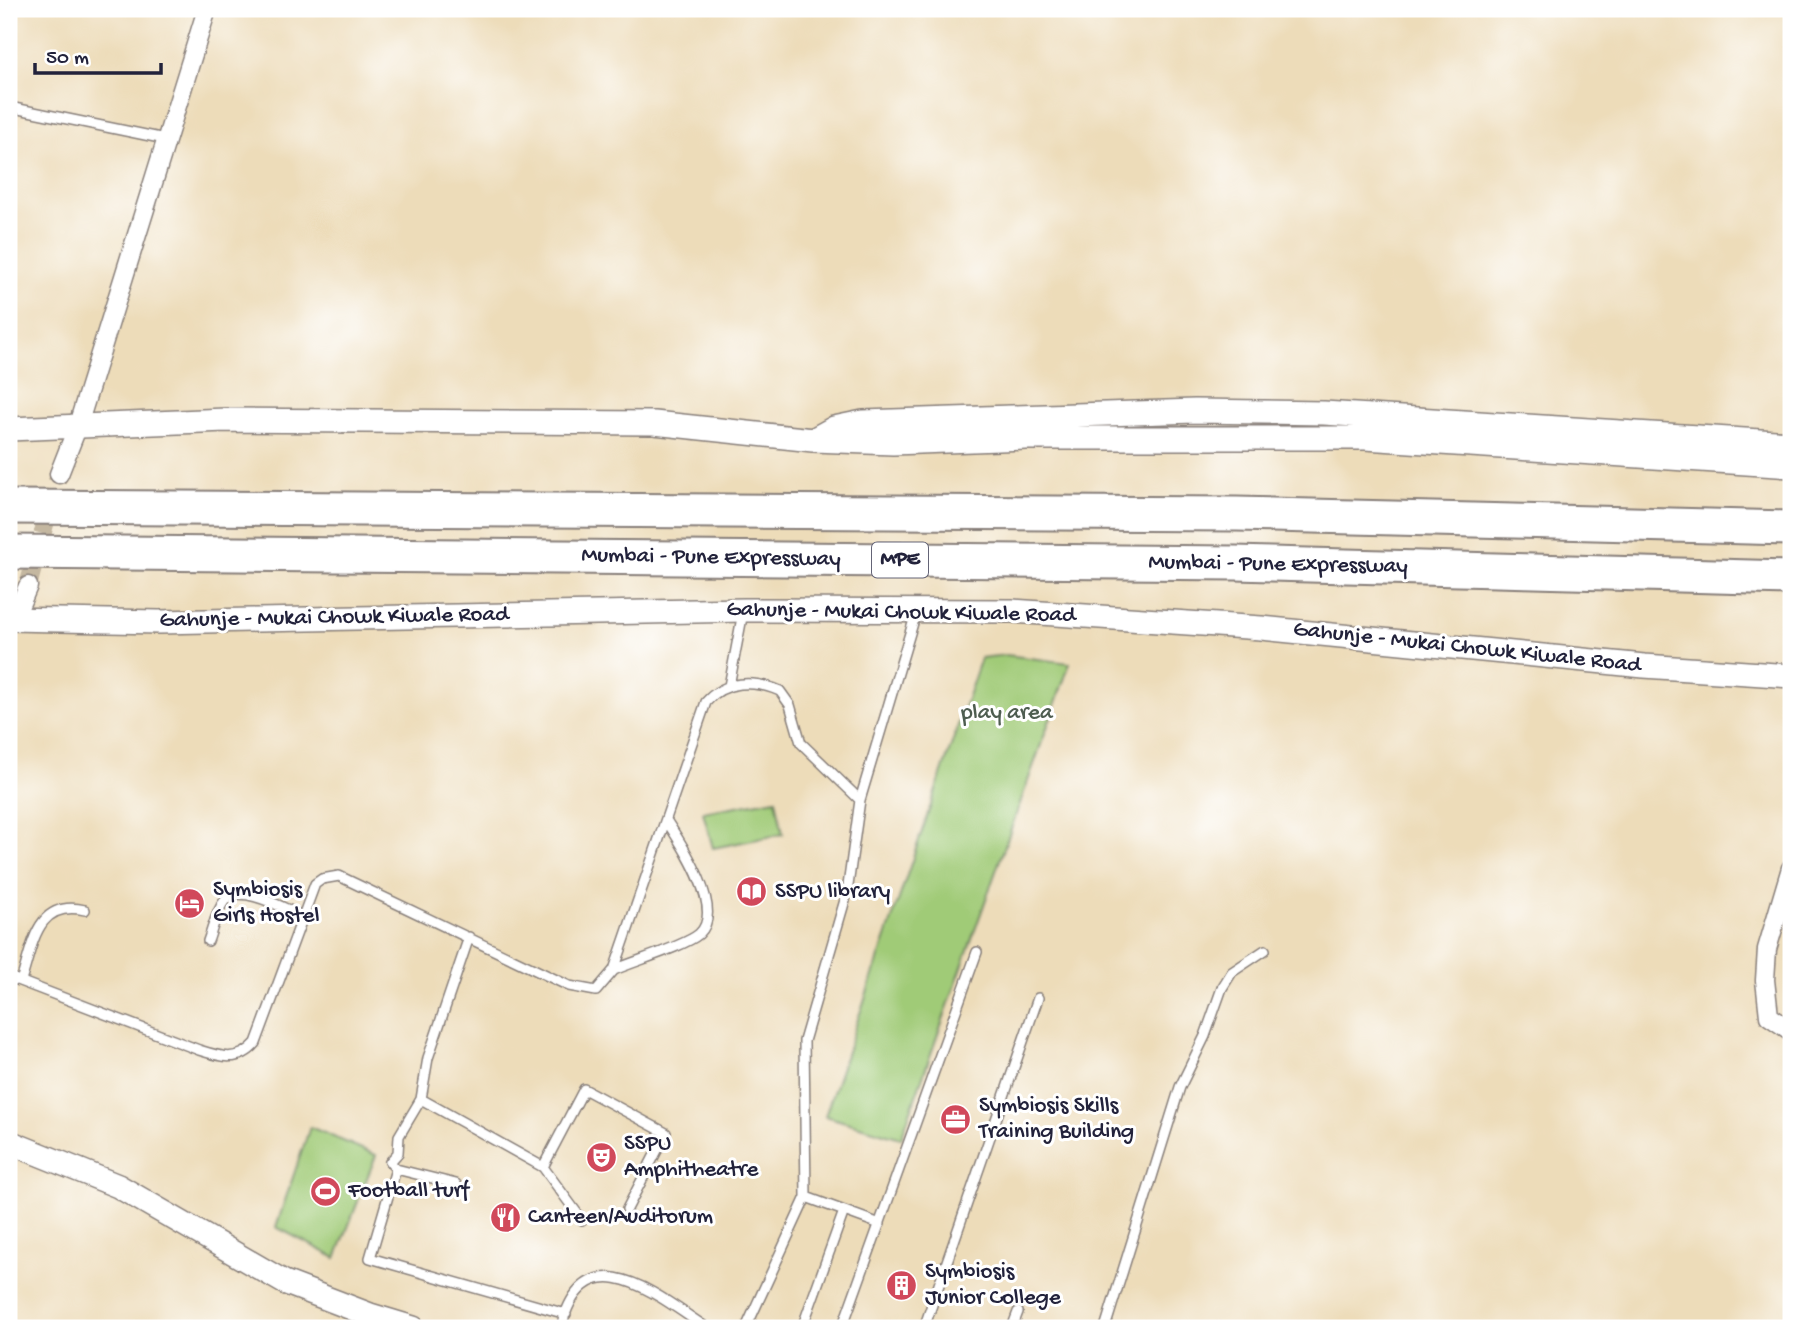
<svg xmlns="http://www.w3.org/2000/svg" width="1800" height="1337" font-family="'Gochi Hand',sans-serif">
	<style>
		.green { fill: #a0cb77; stroke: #617659; stroke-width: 2 }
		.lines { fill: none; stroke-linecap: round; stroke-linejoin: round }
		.minor-tunnel { stroke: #c4b7a0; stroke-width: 18; stroke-dasharray: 18 9; stroke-linecap: butt }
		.service-casing { stroke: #887f7a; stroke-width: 12 }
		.minor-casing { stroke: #887f7a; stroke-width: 21 }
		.tertiary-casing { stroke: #887f7a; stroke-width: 26 }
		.motorway-casing { stroke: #887f7a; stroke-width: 37 }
		.service { stroke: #fff; stroke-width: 9 }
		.minor { stroke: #fff; stroke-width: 18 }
		.tertiary { stroke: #fff; stroke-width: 23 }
		.motorway { stroke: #fff; stroke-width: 33 }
		.labels { text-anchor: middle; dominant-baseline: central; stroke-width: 6; stroke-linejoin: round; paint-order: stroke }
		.shield { fill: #fff; stroke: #646476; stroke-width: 2 }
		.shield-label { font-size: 21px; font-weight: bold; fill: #22223b }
		.street-label { font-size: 23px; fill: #22223b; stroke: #fff }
		.park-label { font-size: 23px; fill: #4e5d50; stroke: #fff }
		.poi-label { font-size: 23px; fill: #22223b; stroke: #fff; text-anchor: start }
	</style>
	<rect width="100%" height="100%" fill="#fff"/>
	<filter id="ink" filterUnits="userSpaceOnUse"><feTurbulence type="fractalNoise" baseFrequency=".0143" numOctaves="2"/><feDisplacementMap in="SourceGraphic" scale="14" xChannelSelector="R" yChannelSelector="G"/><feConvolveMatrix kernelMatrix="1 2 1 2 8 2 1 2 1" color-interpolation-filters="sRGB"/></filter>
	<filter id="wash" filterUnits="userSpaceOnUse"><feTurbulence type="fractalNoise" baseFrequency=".00686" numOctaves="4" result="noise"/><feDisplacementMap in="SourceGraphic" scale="28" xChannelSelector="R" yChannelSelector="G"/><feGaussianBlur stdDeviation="1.57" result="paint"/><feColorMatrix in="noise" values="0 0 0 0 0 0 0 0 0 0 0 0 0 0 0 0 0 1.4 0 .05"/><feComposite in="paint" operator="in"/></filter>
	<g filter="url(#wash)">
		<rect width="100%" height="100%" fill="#eddcb9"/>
		<path class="green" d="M1006,655l64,8 -169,475 -76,-22 156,-458z
			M776,799l7,35 -70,14 -10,-36z
			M310,1127l66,28 -40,103 -60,-31z"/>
	</g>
	<g filter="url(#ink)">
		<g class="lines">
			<path class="minor-tunnel" d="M28,586l31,-112"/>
			<defs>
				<path id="service" d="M9,112l5,-4 151,31
					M729,686l14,-74
					M208,941c5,-13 8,-30 17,-41 15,-17 60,9 77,16
					M614,970c21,-9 71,-24 85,-36 27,-24 -18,-91 -33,-114
					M9,977l190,73c22,7 40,13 57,-7l59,-159 7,-5 17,-3 230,110 27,5 18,-21 92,-268c19,-22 48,-22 74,-11l10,14 11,38 59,57
					M21,981c12,-36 15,-82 64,-71
					M421,1099l122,68 39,53
					M543,1167l41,-78 82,44 -39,76
					M396,1169l-26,89 196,56
					M456,1184l-60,-15 -6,-7 8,-9 1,-17 22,-37 7,-41 41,-121
					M806,1197l74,27
					M561,1328c24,-96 98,-31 146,0
					M746,1328l60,-131 -2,-156 43,-148 13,-93 56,-187
					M802,1328l42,-117
					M842,1328l135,-376
					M924,1328l114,-330
					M1012,1328l6,-16
					M1105,1328l75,-241 25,-51 17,-48 10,-16 33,-22"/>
				<path id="minor" d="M59,474l18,-46 130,-419
					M14,619l14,-33
					M1791,868l-24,81 -2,31 4,36 22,15"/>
				<path id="tertiary" d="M9,429l217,-9 428,3 159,17 80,3 133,-5h339l426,28
					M816,438l18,-10 29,-6 332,-11 129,2 467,30
					M9,619l150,3 585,-12 268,1 249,17 383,38 147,10
					M9,1142l109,44 166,96 86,33 43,13"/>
				<path id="motorway" d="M9,507l1228,7 554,14
					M9,552l1227,11 555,15"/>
			</defs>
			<use href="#service" class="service-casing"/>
			<use href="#minor" class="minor-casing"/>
			<use href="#tertiary" class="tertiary-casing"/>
			<use href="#motorway" class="motorway-casing"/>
			<use href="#service" class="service"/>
			<use href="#minor" class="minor"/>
			<use href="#tertiary" class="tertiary"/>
			<use href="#motorway" class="motorway"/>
		</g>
	</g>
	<defs>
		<symbol id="library-disc" viewBox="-11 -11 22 22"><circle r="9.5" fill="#d1495b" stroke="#fff"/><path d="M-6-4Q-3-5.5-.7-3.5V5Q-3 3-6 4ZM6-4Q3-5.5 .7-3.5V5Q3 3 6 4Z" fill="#fff"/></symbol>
		<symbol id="hotel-disc" viewBox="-11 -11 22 22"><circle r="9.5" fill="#d1495b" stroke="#fff"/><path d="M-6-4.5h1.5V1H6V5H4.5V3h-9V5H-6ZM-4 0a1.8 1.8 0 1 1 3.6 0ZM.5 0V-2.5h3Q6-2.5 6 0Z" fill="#fff"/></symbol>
		<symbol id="office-disc" viewBox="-11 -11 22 22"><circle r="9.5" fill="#d1495b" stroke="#fff"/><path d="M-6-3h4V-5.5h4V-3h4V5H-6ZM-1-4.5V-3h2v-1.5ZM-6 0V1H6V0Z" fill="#fff"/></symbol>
		<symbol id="theatre-disc" viewBox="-11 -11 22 22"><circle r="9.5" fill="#d1495b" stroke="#fff"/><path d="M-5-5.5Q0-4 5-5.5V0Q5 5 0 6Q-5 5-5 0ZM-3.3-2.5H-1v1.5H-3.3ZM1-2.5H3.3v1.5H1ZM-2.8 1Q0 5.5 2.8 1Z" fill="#fff"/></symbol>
		<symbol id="stadium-disc" viewBox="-11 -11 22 22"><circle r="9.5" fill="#d1495b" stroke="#fff"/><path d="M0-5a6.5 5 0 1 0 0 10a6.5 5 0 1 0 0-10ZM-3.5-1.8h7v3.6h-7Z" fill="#fff"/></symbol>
		<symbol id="restaurant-disc" viewBox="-11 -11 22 22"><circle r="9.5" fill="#d1495b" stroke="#fff"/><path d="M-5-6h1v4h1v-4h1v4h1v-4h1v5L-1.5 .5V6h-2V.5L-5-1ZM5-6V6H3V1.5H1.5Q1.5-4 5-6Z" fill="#fff"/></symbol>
		<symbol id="building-disc" viewBox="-11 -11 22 22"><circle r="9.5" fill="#d1495b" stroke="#fff"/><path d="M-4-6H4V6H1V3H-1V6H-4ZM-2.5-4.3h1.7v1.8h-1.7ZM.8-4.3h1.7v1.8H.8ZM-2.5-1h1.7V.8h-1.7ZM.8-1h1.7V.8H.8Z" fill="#fff"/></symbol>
	</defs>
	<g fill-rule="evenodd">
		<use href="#library-disc" x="734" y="874" width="35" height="35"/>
		<use href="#hotel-disc" x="172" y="886" width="35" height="35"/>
		<use href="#office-disc" x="938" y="1102" width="35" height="35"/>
		<use href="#theatre-disc" x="584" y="1140" width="35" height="35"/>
		<use href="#stadium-disc" x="308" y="1174" width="35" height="35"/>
		<use href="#restaurant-disc" x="488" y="1200" width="35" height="35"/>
		<use href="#building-disc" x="884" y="1268" width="35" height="35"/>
	</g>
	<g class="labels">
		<rect class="shield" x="872" y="542.5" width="56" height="35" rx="5"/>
		<g class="shield-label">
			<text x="900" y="560">MPE</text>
		</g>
		<g class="street-label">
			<text transform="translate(711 558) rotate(1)">Mumbai - Pune Expressway</text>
			<text transform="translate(1278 565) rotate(1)">Mumbai - Pune Expressway</text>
			<text transform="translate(901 613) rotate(1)">Gahunje - Mukai Chowk Kiwale Road</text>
			<text transform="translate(334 618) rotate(-1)">Gahunje - Mukai Chowk Kiwale Road</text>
			<text transform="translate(1467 648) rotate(6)">Gahunje - Mukai Chowk Kiwale Road</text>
		</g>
		<g class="park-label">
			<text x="1007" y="713">play area</text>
		</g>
		<g class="poi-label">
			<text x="213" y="890">Symbiosis<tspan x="213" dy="26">Girls Hostel</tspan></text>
			<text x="775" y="892">SSPU library</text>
			<text x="979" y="1106">Symbiosis Skills<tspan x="979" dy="26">Training Building</tspan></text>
			<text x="624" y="1144">SSPU<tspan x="624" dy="26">Amphitheatre</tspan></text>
			<text x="348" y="1191">Football turf</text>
			<text x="528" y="1217">Canteen/Auditorum</text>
			<text x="925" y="1272">Symbiosis<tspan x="925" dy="26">Junior College</tspan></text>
		</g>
	</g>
	<rect width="1800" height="1337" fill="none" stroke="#fff" stroke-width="35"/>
	<path d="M35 63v10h126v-10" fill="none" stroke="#22223b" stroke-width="3.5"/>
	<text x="46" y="63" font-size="21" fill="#22223b" stroke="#ffffff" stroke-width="5" paint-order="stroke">50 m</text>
</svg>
